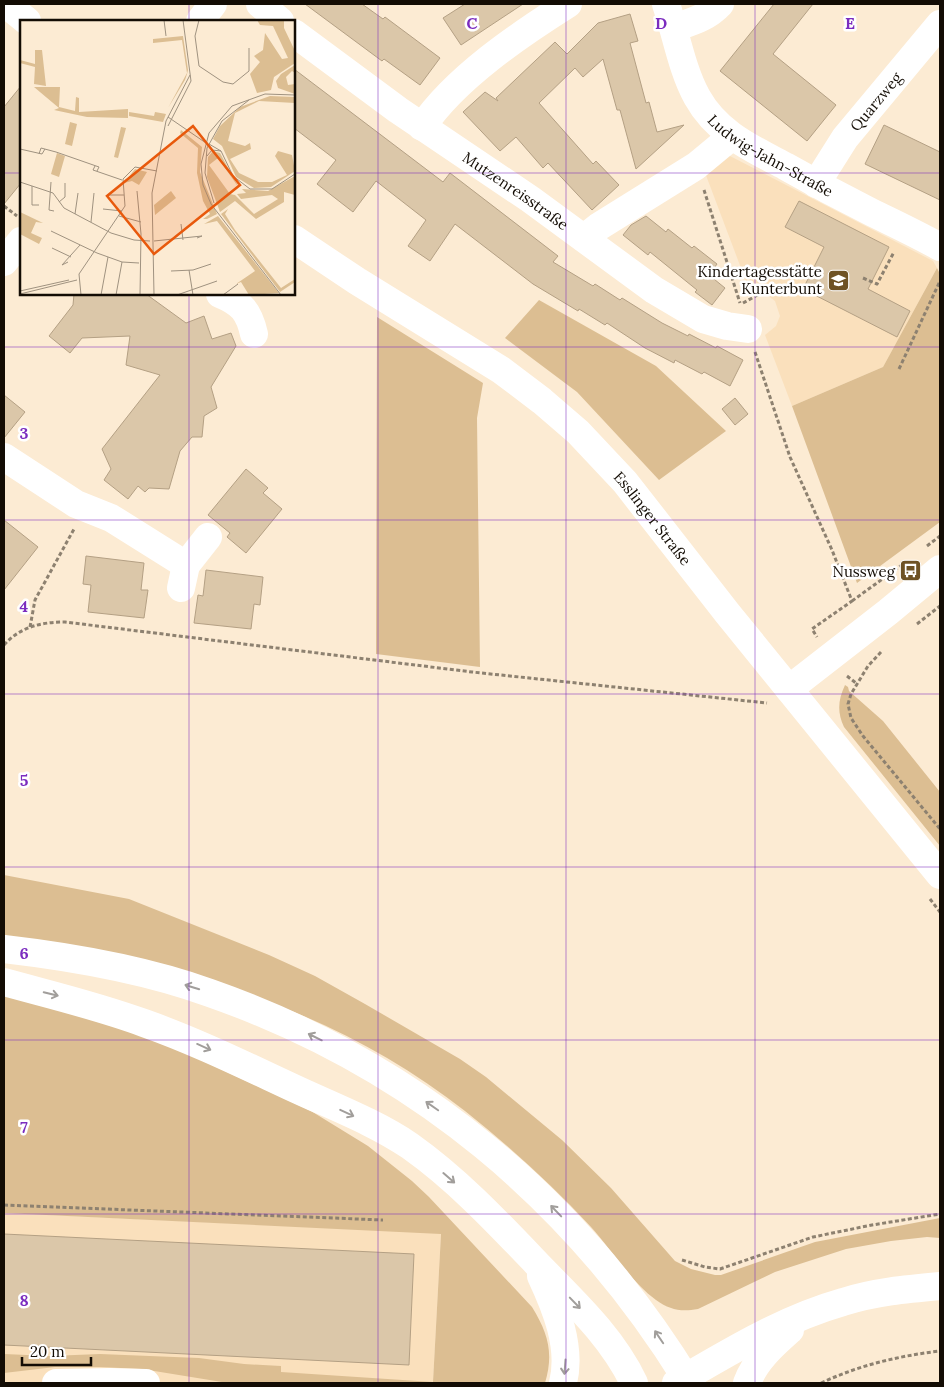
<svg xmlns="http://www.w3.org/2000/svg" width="944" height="1387" font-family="Lora,serif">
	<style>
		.built { fill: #fae0bc }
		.green { fill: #dcbe92 }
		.building { fill: #dbc7a9; stroke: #b4a084 }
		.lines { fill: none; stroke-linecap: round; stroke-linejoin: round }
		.path { stroke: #8d8170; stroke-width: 3; stroke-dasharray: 4 2.5; stroke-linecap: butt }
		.minor { stroke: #fff; stroke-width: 28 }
		.major { stroke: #fff; stroke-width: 28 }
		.oneway { stroke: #a19e9b }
		.grid { fill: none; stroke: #7b2cbf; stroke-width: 1; stroke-opacity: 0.55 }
		.labels { text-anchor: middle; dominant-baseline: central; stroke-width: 5; stroke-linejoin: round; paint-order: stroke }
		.street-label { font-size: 15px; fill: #130c04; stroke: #fff }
		.poi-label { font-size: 15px; fill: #130c04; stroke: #fff; text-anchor: end }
		.inset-road { fill: none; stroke: #9f9280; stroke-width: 1 }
		.view { fill: #e8590c; fill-opacity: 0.15; stroke: #e8590c; stroke-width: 2.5 }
		.inset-edge { fill: none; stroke: #130c04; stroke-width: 2.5 }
		.grid-label { font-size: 16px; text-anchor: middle; font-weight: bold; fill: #7b2cbf; stroke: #fff; stroke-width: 5; stroke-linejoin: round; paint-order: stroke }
	</style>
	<rect width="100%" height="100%" fill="#fcebd3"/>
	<path class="built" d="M728,155l205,106 4,7 -54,99 -91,39 -27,-71 11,-9 4,-10 -5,-15 -12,-9h-13l-46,-122z
		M4,1213l437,20 -8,149 -1,1h-428z"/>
	<path class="green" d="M937,268l3,6v248l-83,61 -65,-177 91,-39z
		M539,300l117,66 70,65 -67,49 -82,-88 -72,-54z
		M377,317l106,66 -6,35 3,249 -104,-13z
		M845,685l3,2 1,4 34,30 57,71v54l-96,-119c-7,-15 -6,-27 1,-42z
		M4,875l125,24 140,56 46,21 50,28 95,55 26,18 76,63 49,48 64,73 16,8 24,6h6l94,-33 125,-24v20l-13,-1 -36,4 -45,8 -71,23 -77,37c-17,3 -28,1 -42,-9 -26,-19 -44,-50 -65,-73 -39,-42 -81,-80 -126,-116 -64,-50 -138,-90 -215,-115 -27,-9 -56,-14 -83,-20 -55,-13 -109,-26 -163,-39z
		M4,991l128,37 179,83 57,35 44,35 17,16 103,110c16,26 22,46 13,76h-317l-86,-14 -42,-2h-45l-51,6v-19l46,2 50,-2 99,4 45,6 37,2v6l152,10 8,-148 -437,-21z"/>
	<path class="building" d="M305,4h57l21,15 2,-2 55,41 -20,27 -36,-26 -2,2z
		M465,4h58l-62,41 -18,-27z
		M774,4h39l-40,50 63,51 -29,36 -87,-70z
		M630,14l8,27 -8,2 16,60 3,-1 8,30 27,-7 -48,44 -16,-59h-3l-14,-51 -20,18 -8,-9 -36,35 54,61 3,-3 23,24 -27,25 -44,-47 -5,5 -27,-31 -16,14 -37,-39 22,-20 13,9 -2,-3 59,-56 12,12 31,-31z
		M294,69l149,113 7,-9 108,83 -5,6 40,24 2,-2 25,16 2,-2 40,25 26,13 1,-2 27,14 1,-2 26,14 -13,26 -26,-14 -2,2 -27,-14 -1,3 -29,-15 -38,-25 -2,2 -26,-16 -1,2 -45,-27 -78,-60 -25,37 -22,-15 18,-26 -50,-39 -23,31 -36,-28 19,-24 -42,-32z
		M21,86v97l-17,21v-97z
		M884,125l56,27v48l-75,-36z
		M799,201l90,46 -21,42 42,22 -13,26 -94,-48 21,-42 -39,-20z
		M646,216l20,16 2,-3 24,19 2,-2 23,18 -8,11 16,13 -13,17 -17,-13 2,-2 -47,-38 -2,3 -25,-20 8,-10z
		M74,294h72l40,29 18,-7 8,23 19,-6 5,13 -25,41 6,21 -13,8 -2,21h-10l-12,14 -11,38 -20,-1 -4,4 -7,-6 -10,13 -24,-19 7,-11 -9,-20 58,-74 -34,-10 4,-29 -48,2 -12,15 -21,-17 24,-31z
		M4,395l21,17 -21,26z
		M735,398l13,16 -13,11 -13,-16z
		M246,469l22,19 -5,5 19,16 -36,44 -19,-16 3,-4 -22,-18z
		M4,520l34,27 -34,43z
		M86,556l58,7 -3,27h7l-4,28 -56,-6 3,-27 -8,-1z
		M206,570l57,7 -3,28 -6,-1 -3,25 -57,-6 4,-28 5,1z
		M4,1234l410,20 -5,111 -405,-20z"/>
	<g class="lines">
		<path class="path" d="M704,190l36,113
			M4,206l13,10
			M863,278l14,6 17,-32
			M743,303l20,-11
			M755,352l35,105 42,93 20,51 -40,28 5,8
			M899,369l41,-88
			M927,546l13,-10
			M852,601l54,-39
			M917,624l23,-18
			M30,627l5,-27 39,-71
			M4,645c16,-18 37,-23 61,-23l407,50 295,31
			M881,652l-13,14 -17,28 -3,10 3,14 12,18 77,93
			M847,676l9,7
			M930,899l10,13
			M4,1205l379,15
			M682,1260l23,7 15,2 93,-32 59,-12 68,-11
			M821,1383c39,-18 77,-27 119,-32"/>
		<g class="minor">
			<path d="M260,4l20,17"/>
			<path id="s1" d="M666,4c10,30 16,66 31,93 20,36 54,51 88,69 28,16 56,31 84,45 24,12 48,23 71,36"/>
			<path d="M200,21l13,-17"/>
			<path d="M674,28c17,-6 33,-10 46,-24"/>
			<path id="s2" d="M294,33l104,77 132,89 124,91 49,29 24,7 21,3"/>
			<path d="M422,127c33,-49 97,-92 146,-123"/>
			<path id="s3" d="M816,184l29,-46 95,-114"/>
			<path d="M584,238l14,-11 98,-61 35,-29"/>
			<path d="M4,262l17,-21"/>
			<path d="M220,294c22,9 29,18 34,40"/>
			<path d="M4,457l72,47 35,14 75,47"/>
			<path d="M181,588l5,-23 22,-28"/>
			<path d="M789,689l99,-77 52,-43"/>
			<path d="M56,1383l54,-1 36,1"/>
		</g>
		<g class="major">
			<path d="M6,4l21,17"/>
			<path id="s4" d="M294,239l63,42 144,89 41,31 36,31 47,50 103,132 212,261"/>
			<path d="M4,949c69,8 140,20 206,44 205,72 366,206 479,390"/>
			<path d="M4,982c47,13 94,24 140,41 54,19 104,44 156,68 37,17 76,32 110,55 48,34 89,78 130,121 35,36 72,70 94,116"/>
			<path d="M541,1276c15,32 31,71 22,107"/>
			<path d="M676,1383c53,-31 107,-64 167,-81 31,-10 64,-13 97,-16"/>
			<path d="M747,1383c8,-22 25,-37 43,-53"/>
		</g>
	</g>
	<defs><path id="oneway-shaft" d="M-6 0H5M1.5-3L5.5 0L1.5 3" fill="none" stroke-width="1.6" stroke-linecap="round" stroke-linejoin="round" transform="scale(1.25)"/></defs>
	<g class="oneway">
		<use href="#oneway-shaft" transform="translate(192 987) rotate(-163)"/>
		<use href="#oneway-shaft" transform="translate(51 994) rotate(14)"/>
		<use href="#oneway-shaft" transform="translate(315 1037) rotate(-154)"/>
		<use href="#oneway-shaft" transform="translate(204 1047) rotate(24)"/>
		<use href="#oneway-shaft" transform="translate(432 1106) rotate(-145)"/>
		<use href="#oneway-shaft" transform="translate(347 1113) rotate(25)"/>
		<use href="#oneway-shaft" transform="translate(449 1178) rotate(41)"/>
		<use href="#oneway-shaft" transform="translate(556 1211) rotate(-134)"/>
		<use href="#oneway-shaft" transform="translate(575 1303) rotate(46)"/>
		<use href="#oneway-shaft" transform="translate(659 1337) rotate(-124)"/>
		<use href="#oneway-shaft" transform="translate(565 1367) rotate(94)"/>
	</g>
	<path class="grid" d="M189,4v17M378,4v1379M566,4v1379M755,4v1379M4,173h17M294,173h646M189,294v1089M4,347h936M4,520h936M4,694h936M4,867h936M4,1040h936M4,1214h936"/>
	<defs>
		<symbol id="school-square" viewBox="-11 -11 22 22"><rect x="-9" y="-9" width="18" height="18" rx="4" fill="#6e5225" stroke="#fff"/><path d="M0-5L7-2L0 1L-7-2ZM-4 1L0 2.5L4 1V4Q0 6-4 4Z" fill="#fff"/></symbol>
		<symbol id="bus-square" viewBox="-11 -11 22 22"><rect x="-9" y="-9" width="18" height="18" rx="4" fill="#6e5225" stroke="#fff"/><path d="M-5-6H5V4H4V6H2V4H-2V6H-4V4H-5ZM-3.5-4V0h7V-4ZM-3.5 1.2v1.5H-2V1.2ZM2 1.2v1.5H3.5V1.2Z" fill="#fff"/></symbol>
	</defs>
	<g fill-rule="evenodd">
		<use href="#school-square" x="826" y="268" width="25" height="25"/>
		<use href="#bus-square" x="898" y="558" width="25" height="25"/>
	</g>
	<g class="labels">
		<g class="street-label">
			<text stroke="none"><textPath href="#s3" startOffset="102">Quarzweg</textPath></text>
			<text stroke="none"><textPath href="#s1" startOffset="194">Ludwig-Jahn-Straße</textPath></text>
			<text stroke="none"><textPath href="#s2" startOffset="272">Mutzenreisstraße</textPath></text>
			<text stroke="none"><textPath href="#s4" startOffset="458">Esslinger Straße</textPath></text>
		</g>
		<g class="poi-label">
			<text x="822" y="271">Kindertagesstätte<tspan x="822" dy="17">Kunterbunt</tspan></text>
			<text x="895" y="571">Nussweg</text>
		</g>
	</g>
	<g transform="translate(20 20)">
		<rect width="275" height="275" fill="#fcebd3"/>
		<path d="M237,0h27v8l11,23v12l-21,14 -3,13 -14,3 -7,-19 10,-12 -6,-6 9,-6 2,-17 17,26 6,-1 -15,-32 -13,-1zM163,16l5,34 -1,4 -2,6 -17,28 19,-35 -5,-33 -29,3v-4zM15,30h7l4,36 -12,-2 1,-17 -15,-4v-3l15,4zM275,45v8l-3,-2 -6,6 2,8 7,-1v10l-17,-6 -2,-7 5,-7zM14,67h26l-1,20 16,4 1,-14 3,1v14l49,-3v9l-41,-1 -33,-7 5,-2zM250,76l25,1v6l-36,-2 -24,12 -7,28 17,5 5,-3 1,6 -21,10 9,14 19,9h14l15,-7 -12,-19 3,-5 14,4 3,16 -24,16 -17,1 -18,-11 -14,-31 -9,-7 7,-13 20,-19zM109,92l25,4 1,-4 11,2 -3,8 -34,-6zM50,102l7,2 -5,22 -7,-2zM101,107l5,1 -8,30 -4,-1zM161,110l21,17 -2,25 17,42 -10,5h-4l7,-5 -7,-13 -6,-28 1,-25 -18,-15zM193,131l7,2 19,35 -21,-30 -9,7 21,29 5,1 19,19 24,-15 -6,-4 -31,4 -4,-5 9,-1 -4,-4 26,2 27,-15v19l-11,-3v10l-28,17 -21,-18 -15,11 -13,-35 1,-20zM37,133l8,3 -6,21 -8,-3zM115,149l12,3 -8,13 -7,-4 -8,2zM151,171l5,7 -21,17 -1,-10zM208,189l-3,5 10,16 46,58 14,-9v3l-15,10 -59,-78zM0,192l23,11 -7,-1 -5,11 11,5 -3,6 -19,-10zM198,196l61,77 -30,2 -8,-13 -5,2 19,-13 -38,-50 -13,3z" fill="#dcbe92"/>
		<path class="inset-road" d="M144,0l2,16M179,0l-4,16 4,30 24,16 10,2 16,-13v-23M185,0h16M148,97l38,26M148,106l23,-45 -8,-61M189,124l12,7 12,25 17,13h22l23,-15M0,129l22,5 3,-5M19,134l2,-6 15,4 43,15 -2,4M187,136l5,-6 9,1M75,146l-2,4 29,10M0,162l33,11 11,15 47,25 23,7 16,1M31,162l-2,28 5,1M12,166v19h7M117,171l4,43 -1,61M87,175h17M39,182l6,-5v-14M194,183l-9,-30 2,-25 15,-27 27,-21M83,189l19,2M55,194l3,-21M99,196l22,6M71,202l3,-29M161,204l2,16M31,211l46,22 25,9 17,1M134,221l48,-5 -5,2M32,228l19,9M48,242l-6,3 18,-20M169,250l4,25M151,251l22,-1 18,-6M0,271l49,-11M0,274l57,-14M61,275l-2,-21 46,-68 -2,-27 12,-12 22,4M81,275l7,-38M96,275l6,-33M134,275l-2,-102 14,-72 24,-46M157,275l40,-14M203,275l15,-11M261,275l-70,-91 -8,-19 -2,-21 8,-31 23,-27 33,-12 30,1"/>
		<path class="view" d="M173,106l47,59 -86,69 -47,-58z"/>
		<rect width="275" height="275" class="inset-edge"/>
	</g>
	<g class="grid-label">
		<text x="472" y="29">C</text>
		<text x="661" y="29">D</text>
		<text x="850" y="29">E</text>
		<text x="24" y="439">3</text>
		<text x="24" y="612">4</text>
		<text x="24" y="786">5</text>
		<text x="24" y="959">6</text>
		<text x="24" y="1133">7</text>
		<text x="24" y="1306">8</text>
	</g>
	<rect width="944" height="1387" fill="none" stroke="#130c04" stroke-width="10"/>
	<path d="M22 1357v8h69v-8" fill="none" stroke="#130c04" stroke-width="2.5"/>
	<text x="30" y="1357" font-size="15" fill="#130c04" stroke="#ffffff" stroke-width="4" paint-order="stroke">20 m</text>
</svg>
